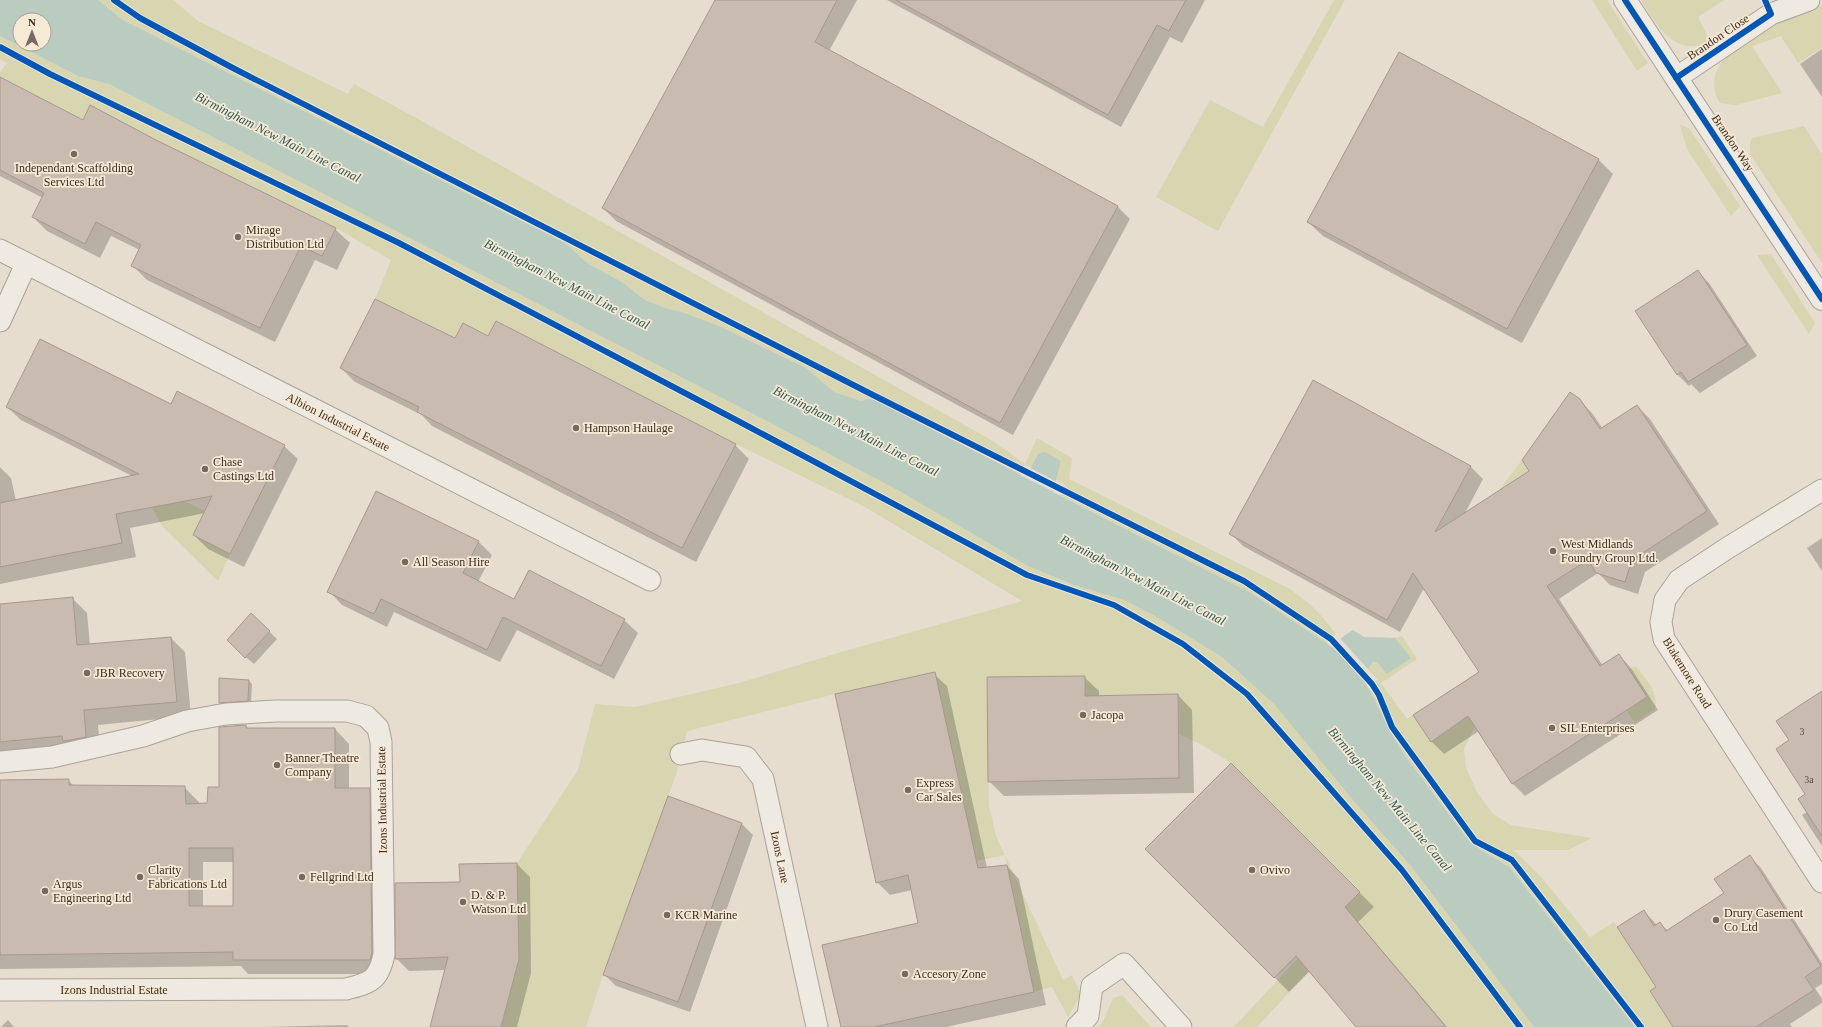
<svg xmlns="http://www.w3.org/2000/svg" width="1822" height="1027" font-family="'Times New Roman',serif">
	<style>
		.green { fill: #d8d5b1; fill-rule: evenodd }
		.water { fill: #bacbbf; fill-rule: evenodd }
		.pier { fill: #e6ddcf }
		.shadow { fill: #0003; fill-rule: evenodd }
		.building { fill: #cabbb0; stroke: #a7988e; fill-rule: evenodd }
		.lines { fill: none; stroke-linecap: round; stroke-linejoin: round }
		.minor-casing { stroke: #aba298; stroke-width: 23 }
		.tertiary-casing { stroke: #aba298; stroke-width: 24 }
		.minor { stroke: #eee9e1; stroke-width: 21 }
		.tertiary { stroke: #eee9e1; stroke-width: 22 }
		.cycleway-casing { stroke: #f6ead6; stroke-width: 8 }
		.cycleway { stroke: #0057b8; stroke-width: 6 }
		.poi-dot { fill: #77695d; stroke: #f6ead6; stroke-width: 1.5 }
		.labels { text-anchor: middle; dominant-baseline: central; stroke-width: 3.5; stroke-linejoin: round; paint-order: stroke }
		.number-label { font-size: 10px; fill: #5f4e43 }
		.street-label { font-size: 12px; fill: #3b2a1f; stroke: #f6ead6 }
		.poi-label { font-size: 12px; fill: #3b2a1f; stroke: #f6ead6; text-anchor: start }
		.water-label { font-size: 13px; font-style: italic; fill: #2e5b54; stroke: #f6ead6 }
	</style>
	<rect width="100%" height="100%" fill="#e6ddcf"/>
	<path class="green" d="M98,0h75l25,21 150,73 6,-10 64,35 575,322 32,23 12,-26 35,20 -3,21 219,109c22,14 32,25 48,46l-9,9 8,6 9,-6 -4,-4 13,-9 11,7 31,1 7,-2 15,23 -36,24 26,36 6,-4 18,27 50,-34 -6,18 -11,23 2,19 11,24 16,22 18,11 81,13 -24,12h-54l28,28 48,59 24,-15 39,60 112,-72 -115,81 23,36h-38l-126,-160 -38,-23 -66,-88 -16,-27 -214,-175 -115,-59 5,-10 -9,-4 5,-21 -23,-6 -7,14 -6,-3 -5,10 -149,-77 -10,3 -28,-9 -27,-24 -87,-42 -37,-14 -17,-4 -20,-8 -23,-18 -35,-19 -22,-20 -442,-223zM1367,668l11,12 -10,8 -6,-12z
		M1334,0h11l-127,231 -62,-34 54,-97 53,27z
		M1592,0h15l41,63 -11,8z
		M1641,0h83l-26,17 12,24c-34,19 -54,-17 -69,-41z
		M1822,5v43l-24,15 -17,-27 -29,10 30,47 -46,12 -16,-2c-31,-50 68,-85 102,-98z
		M0,36l78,40 31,8 654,335 138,73 127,74 46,19 50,15 31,16 67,41 52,47 78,95 58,66 124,162h-88l-85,-99 -52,43 -52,56h-23l126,-136 -129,-128 -29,-18 -23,-11 -1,-40 -93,2 -1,-20 -97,1 2,129 7,30 67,144 9,-5 9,19 -13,23 -16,-30 -18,5 -29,-137 -29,6 -141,-167 -148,37 -10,41 -74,203 -17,52h-85l18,-71 -2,-93 61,-93 17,-66 40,3 104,-24 109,-33 174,-49 -157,-94 -129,-63 -239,-123 -9,15 -25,-13 -8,14 -80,-38 16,-39 -55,-32 -151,-73 -95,-49 -7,14 -83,-43v-5l7,-9 -7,-4z
		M1680,125l9,3 51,78 -9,10 -44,-67z
		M1804,126l18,29v108l-72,-109v-10l2,-6z
		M1771,254l44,69 -6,11 -52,-79z
		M1522,460l11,17 -15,10 -4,-6 -15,9z
		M134,475l71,36 -12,24 37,19 -12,27 -56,-55z
		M1636,666c10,14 23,25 19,43l-20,14 -9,-13 3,-40z
		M1122,995l29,32h-52l6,-10 8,-19z"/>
	<path class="water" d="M0,0h98l25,20 442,223 22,20 35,19 23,18 20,8 17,4 37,14 87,42 28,24 27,9 10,-3 155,80 12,-24 7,-2 16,9 -8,31 196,100 86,57 9,-6 -4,-4 13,-9 11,7 31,1 16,20 -24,16 -10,-12h-4l-11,14 27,53 16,27 66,88 38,23 126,160h-101l-124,-162 -58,-66 -78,-95 -52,-47 -67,-41 -31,-16 -50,-15 -46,-19 -127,-74 -138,-73 -654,-335 -31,-8 -78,-40zM20,20h24v24h-24z"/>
	<path class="pier" d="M1029,467l28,15 -2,9 6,3 -1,1 -40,-20 1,-2 4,2z
		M1339,637l30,33 -5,6 6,10 -2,2 -6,-12 -27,-27 -8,-6 1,-1 7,4 6,-3 -3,-3z"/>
	<path class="shadow" d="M716,0h141l-28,51 288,155 13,13 -117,216 -397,-214 -13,-13z
		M887,0h318l-23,43 -12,-6 -49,90z
		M1822,49v48l-22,-33z
		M0,78l83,43 72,20 180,88 15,14 -13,27 -22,-10 -40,82 -128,-62 -15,-15 8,-15 -29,-14 -11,22 -53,-27 -14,-14 10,-19 -43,-22z
		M1598,159l15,15 -91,169 -199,-107 -15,-14z
		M1698,272l11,11 48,73 -57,37 -9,-9 -2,2 -12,-12z
		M488,338l247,107 14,14 -53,103 -264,-136 -10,-11 -67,-33 -14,-14 114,-29z
		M1579,400l13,13 11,16 34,-23 13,13 69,105 -74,48 -7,22 -28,-9 -12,-12 -39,26 44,67 16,-11 12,13 27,42 -133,86 -12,-12 -34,-53 -35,23 -13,-13 49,-69 -56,-84 -24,44 -157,-86 -12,-12 240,-67 12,12 -19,36 66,-44z
		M171,405l113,41 14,13 -54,108 -36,-18 -14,-14 11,-22 -75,15 6,29 -136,27v-117l11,11 5,23 116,-25 -111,-56 -14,-13z
		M1822,538v33l-15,-23z
		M478,541l14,14 -14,27 36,18 110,20 14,13 -24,46 -97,-49 -17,32 -106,-50 -7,15 -45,-22 -13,-14z
		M72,598l15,15 3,32 81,-7 14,14 6,64 -93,9 2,26 -100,6v-152z
		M252,615l25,24 -23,25 -19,-16z
		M934,674l13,12 40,182 20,-2 12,13 27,126 -100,22h-104l77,-103 -7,-34 -22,5 -13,-13z
		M1084,677l15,14v6l79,-2 14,15 2,83 -190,3 -15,-15z
		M249,681l3,3 -1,20 -27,2 -4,-3z
		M1822,693v153l-20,-31 5,-3v-18l-17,-53z
		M246,726l3,3h86l14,15v45h20l15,14v171h-136l-7,-8 -241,3v-188l68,-1 6,6 110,1 15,15v2h9l12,-16zM203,862h31v45h-31z
		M1231,764l143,143 -16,15 89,105h-90l-47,-56 -21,21 -143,-143z
		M668,797l74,27 11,11 -63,177 -74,-26 -11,-11z
		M1750,857l11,11 61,95v21l-7,4 7,11v4l-32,21 2,3h-118l-16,-39 -14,-77 13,14 3,-2 8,8 57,-37z
		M517,864l13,13 1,96 -14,54h-86l15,-57 -37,1 -13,-13 65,-75z
		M8,1020l6,7h-13z
		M347,1025l2,2h-87z"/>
	<path class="building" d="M715,0h122l-22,42 303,164 -118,217 -398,-215z
		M896,0h290l-17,31 -12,-6 -49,90z
		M1399,52l200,107 -92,170 -200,-107z
		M0,77l83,43 7,-15 66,35 180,88 -14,28 -21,-10 -41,82 -129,-62 10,-21 -45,-23 -11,22 -53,-27 12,-24 -44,-23z
		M1698,270l49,75 -59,37 -7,-10 -4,3 -42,-64z
		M375,299l80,39 8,-15 25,13 8,-15 240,123 -54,104 -265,-136 2,-5 -79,-39z
		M40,339l131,65 6,-13 108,54 -55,109 -37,-19 19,-39 -96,18 6,29 -122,24v-64l139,-29 -133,-67z
		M1313,380l158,86 -36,66 94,-61 -7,-11 48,-68 10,7 20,30 37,-24 70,106 -75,49 -7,22 -29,-9 -8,-13 -41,26 53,80 19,-12 28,43 -135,87 -44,-68 -37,26 -18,-27 66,-43 -66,-99 -26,47 -158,-86z
		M376,491l103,50 -16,32 51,26 15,-29 96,49 -24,47 -98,-49 -16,33 -106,-51 -7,15 -47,-22z
		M73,597l4,48 94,-8 6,65 -93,8 2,27 -15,3 -8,1 -1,-5 -62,6v-138z
		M251,613l19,18 -25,27 -18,-18z
		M935,672l43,196 29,-3 27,127 -160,35h-33l-19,-82 96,-22 -10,-48 -32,8 -41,-189z
		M1085,676v20l93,-2 1,84 -191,4 -1,-105z
		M219,678l30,2 -1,21 -29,2z
		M1822,691v145l-24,-37 7,-5 -29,-45 13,-9 -13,-19z
		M246,725v3h89v60h35l2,165 -2,7h-137v-8l-233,3v-175l69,-1v6l116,1 1,18 21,-1 1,-16h11v-60zM189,848h44v58h-44z
		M1231,763l129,129 -15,15 101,120h-90l-60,-71 -22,22 -129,-129z
		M668,796l74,27 -64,179 -75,-27z
		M1750,855l71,111 -16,11 9,13 -58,37h-83l-23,-36 6,-4 -39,-60 27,-17 10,16 6,-4 6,9 58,-38 -10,-14z
		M517,863l2,96 -18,68h-71l18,-70 -53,2v-76l65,-1 -1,-18z"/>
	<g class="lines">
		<defs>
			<path id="minor" d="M1676,78l95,-64 38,-14
				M0,250l650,330
				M0,321l26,-57
				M1822,490l-93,57 -50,33 -14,20 -4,22 3,17 158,243
				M681,754l21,-4 44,7 17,22 54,248
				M0,762l52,-5 91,-21 44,-15 39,-7 50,-3h71l19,5 12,12 3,14 3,212c-5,26 -13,29 -38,35l-346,1
				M1077,1027l11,-11 4,-30 32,-22 57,63"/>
			<path id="tertiary" d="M1625,0l197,299"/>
		</defs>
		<use href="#minor" class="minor-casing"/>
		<use href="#tertiary" class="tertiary-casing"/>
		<use href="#minor" class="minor"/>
		<use href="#tertiary" class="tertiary"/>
		<defs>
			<path id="cycleway" d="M114,0l26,18 91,49 642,328 371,186 87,58 41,45 7,11 13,32 83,114 37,19 129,167
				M1625,0l197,299
				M0,47l50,27 349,169 341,179 287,153 87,30 69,39 64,50 155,176 118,157
				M1676,78l95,-64 -6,-14"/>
		</defs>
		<use href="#cycleway" class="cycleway-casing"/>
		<use href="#cycleway" class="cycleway"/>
	</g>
	<g class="poi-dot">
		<circle cx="74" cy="154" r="4"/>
		<circle cx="238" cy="237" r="4"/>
		<circle cx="576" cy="428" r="4"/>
		<circle cx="205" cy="469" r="4"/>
		<circle cx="1553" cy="551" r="4"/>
		<circle cx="405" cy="562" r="4"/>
		<circle cx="87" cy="673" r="4"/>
		<circle cx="1083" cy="715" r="4"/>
		<circle cx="1552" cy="728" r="4"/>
		<circle cx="277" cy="765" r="4"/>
		<circle cx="908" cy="790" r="4"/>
		<circle cx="1252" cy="870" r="4"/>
		<circle cx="140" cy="877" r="4"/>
		<circle cx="302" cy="877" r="4"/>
		<circle cx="45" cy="891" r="4"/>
		<circle cx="463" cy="902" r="4"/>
		<circle cx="667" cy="915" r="4"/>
		<circle cx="1716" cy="920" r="4"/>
		<circle cx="905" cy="974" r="4"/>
	</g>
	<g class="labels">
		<g class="number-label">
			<text x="1802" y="731">3</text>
			<text x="1809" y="779">3a</text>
		</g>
		<g class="street-label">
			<text transform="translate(1718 37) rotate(-34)">Brandon Close</text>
			<text transform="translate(1733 143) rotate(56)">Brandon Way</text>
			<text transform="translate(338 422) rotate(27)">Albion Industrial Estate</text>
			<text transform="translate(1687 673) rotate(58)">Blakemore Road</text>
			<text transform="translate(382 800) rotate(-91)">Izons Industrial Estate</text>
			<text transform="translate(780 857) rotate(78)">Izons Lane</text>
			<text x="114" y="990">Izons Industrial Estate</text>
		</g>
		<g class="poi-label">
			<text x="74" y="168" text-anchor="middle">Independant Scaffolding<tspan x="74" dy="14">Services Ltd</tspan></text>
			<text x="246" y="230">Mirage<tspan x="246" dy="14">Distribution Ltd</tspan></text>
			<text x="584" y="428">Hampson Haulage</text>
			<text x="213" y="462">Chase<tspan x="213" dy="14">Castings Ltd</tspan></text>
			<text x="1561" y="544">West Midlands<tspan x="1561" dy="14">Foundry Group Ltd.</tspan></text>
			<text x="413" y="562">All Season Hire</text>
			<text x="95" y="673">JBR Recovery</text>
			<text x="1091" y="715">Jacopa</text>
			<text x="1560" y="728">SIL Enterprises</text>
			<text x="285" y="758">Banner Theatre<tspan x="285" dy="14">Company</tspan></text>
			<text x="916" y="783">Express<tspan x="916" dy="14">Car Sales</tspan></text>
			<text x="148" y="870">Clarity<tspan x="148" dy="14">Fabrications Ltd</tspan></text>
			<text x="1260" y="870">Ovivo</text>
			<text x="310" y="877">Fellgrind Ltd</text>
			<text x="53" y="884">Argus<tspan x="53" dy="14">Engineering Ltd</tspan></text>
			<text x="471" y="895">D. &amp; P.<tspan x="471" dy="14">Watson Ltd</tspan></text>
			<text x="1724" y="913">Drury Casement<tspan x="1724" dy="14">Co Ltd</tspan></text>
			<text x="675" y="915">KCR Marine</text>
			<text x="913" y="974">Accesory Zone</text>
		</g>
		<g class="water-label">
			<text transform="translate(278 137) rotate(27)">Birmingham New Main Line Canal</text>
			<text transform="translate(567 284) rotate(27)">Birmingham New Main Line Canal</text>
			<text transform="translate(856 431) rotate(27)">Birmingham New Main Line Canal</text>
			<text transform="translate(1143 580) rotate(27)">Birmingham New Main Line Canal</text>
			<text transform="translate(1390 799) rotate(50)">Birmingham New Main Line Canal</text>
		</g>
	</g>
	<g transform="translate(32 32)"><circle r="19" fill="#f6ead6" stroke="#ab9d8d"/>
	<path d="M0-3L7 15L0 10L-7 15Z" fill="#77695d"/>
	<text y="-6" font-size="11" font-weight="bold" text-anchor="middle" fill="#3b2a1f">N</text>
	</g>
</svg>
